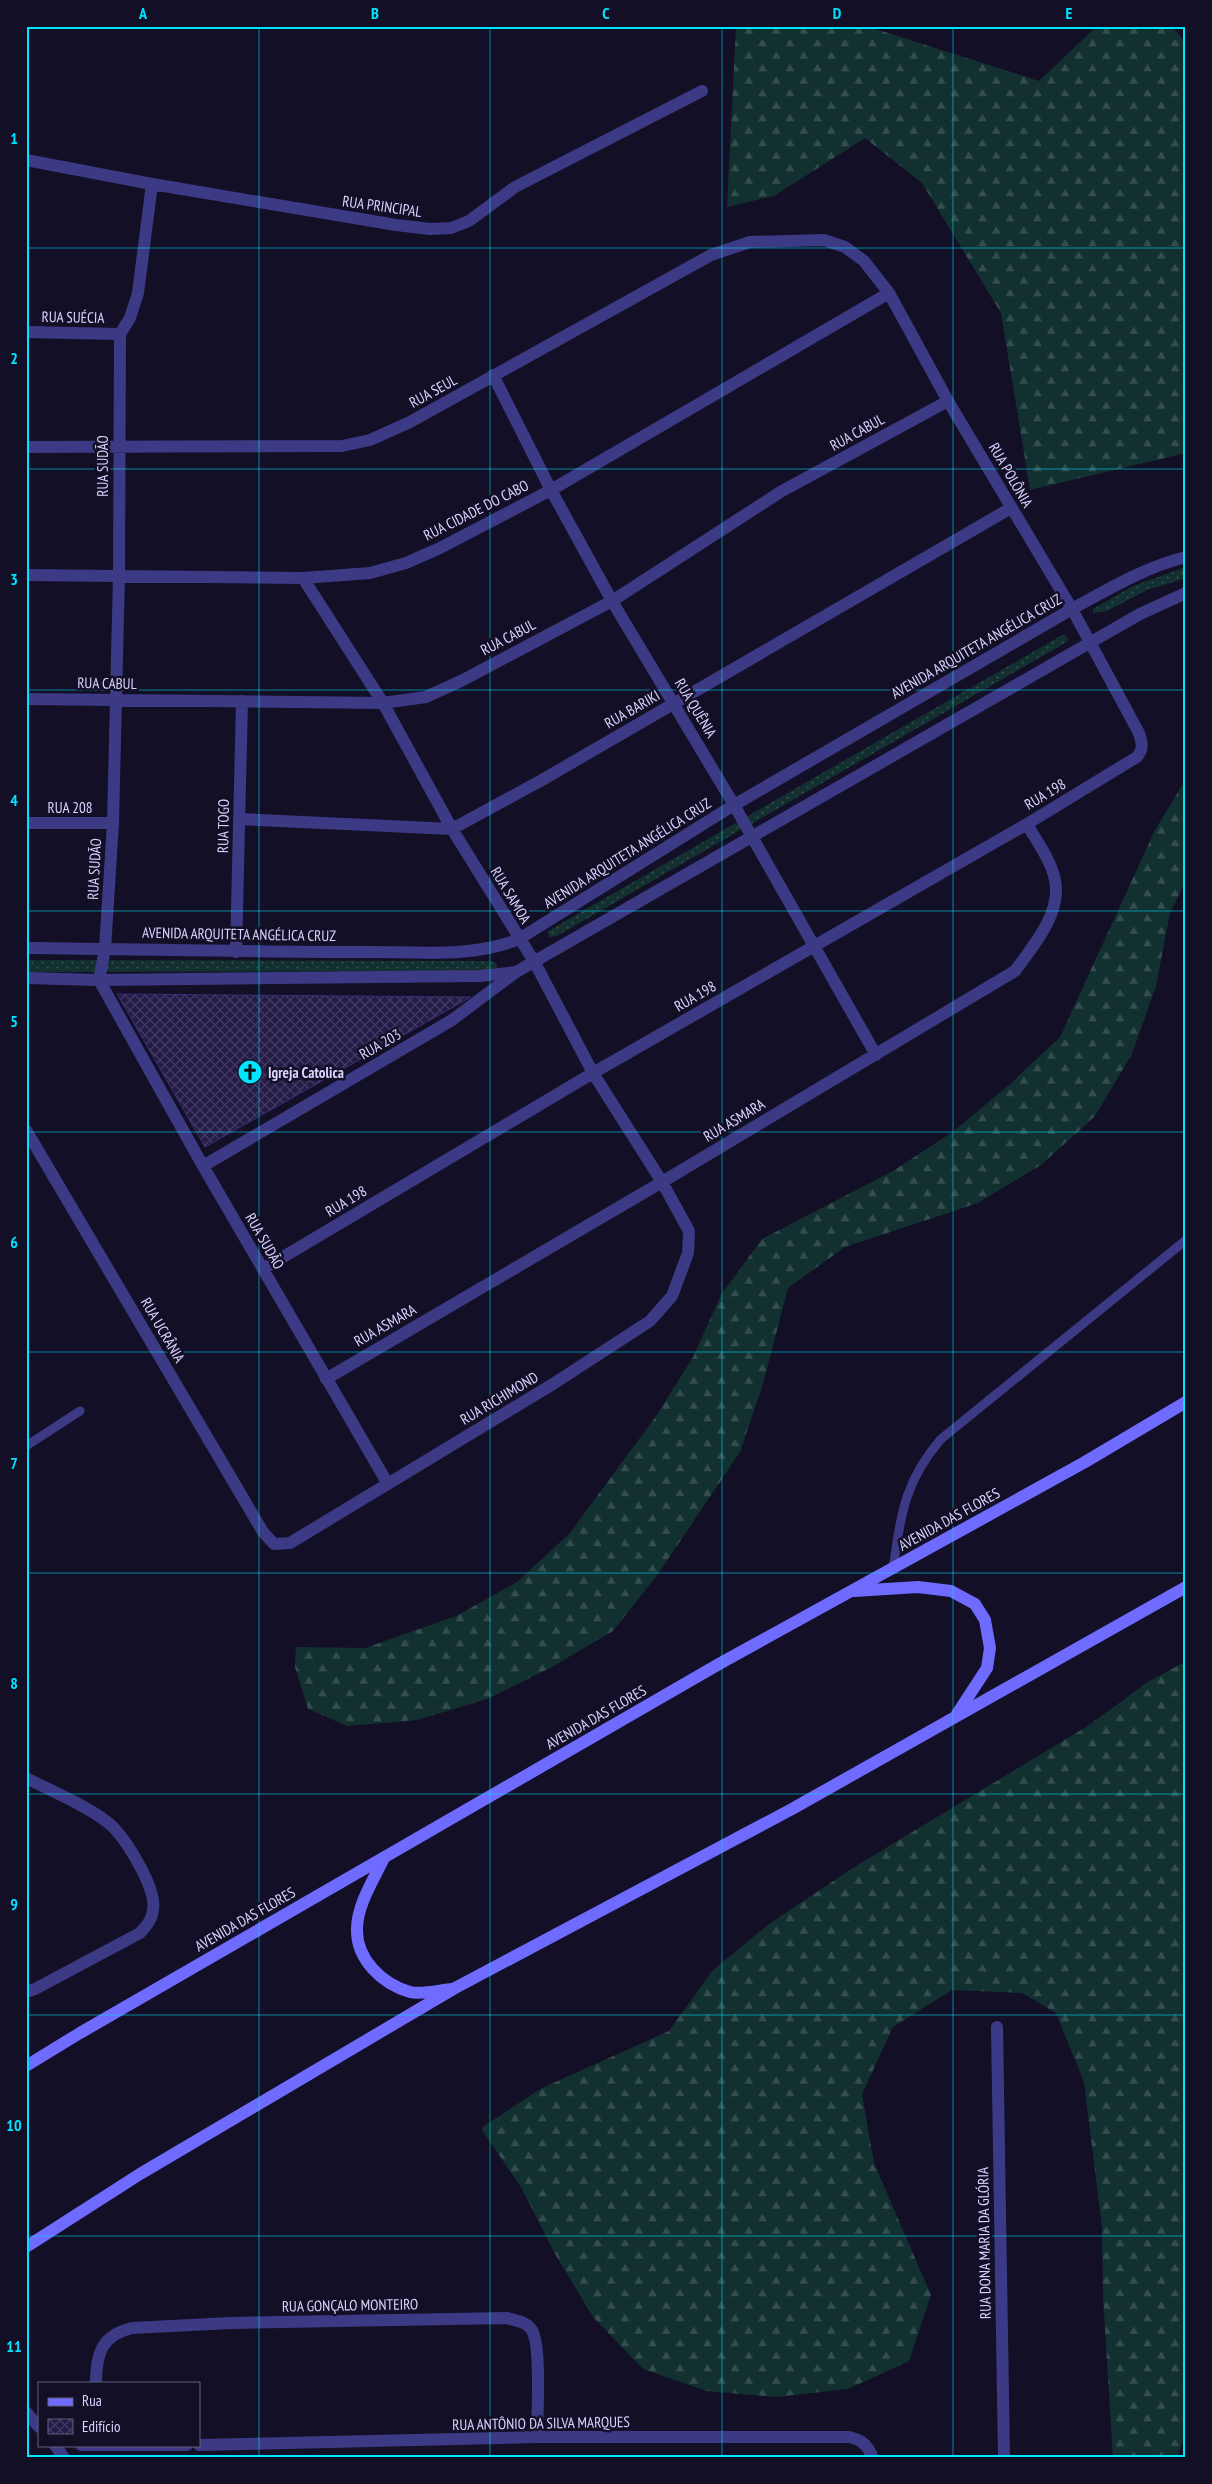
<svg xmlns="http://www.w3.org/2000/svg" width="1212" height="2484" font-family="'PT Sans Narrow',sans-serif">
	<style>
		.grass { fill: url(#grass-dots) }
		.forest { fill: url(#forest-firs) }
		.building { fill: url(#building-cross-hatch); stroke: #3b2d73 }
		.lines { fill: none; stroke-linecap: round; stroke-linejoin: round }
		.service { stroke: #3d3a85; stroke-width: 9 }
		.minor { stroke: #3d3a85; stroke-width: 12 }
		.tertiary { stroke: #3d3a85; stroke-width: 12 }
		.secondary { stroke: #6f6bff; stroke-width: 12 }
		.grid { fill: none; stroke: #00e5ff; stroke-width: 1; stroke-opacity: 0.55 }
		.labels { text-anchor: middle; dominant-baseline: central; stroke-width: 5; stroke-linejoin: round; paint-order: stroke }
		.street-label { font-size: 15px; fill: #d9d4ff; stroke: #130f26 }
		.poi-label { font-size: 15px; font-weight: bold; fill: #d9d4ff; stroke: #130f26; text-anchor: start }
		.neatline { fill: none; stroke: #00e5ff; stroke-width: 2 }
		.grid-label { font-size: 16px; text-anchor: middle; font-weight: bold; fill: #00e5ff }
	</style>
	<defs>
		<pattern id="grass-dots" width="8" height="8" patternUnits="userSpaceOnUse" patternTransform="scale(1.25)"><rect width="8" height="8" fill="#12302f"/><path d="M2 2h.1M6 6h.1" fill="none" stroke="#344d4e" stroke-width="1.8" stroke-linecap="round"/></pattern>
		<pattern id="forest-firs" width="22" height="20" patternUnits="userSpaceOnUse" patternTransform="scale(1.25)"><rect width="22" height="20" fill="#12302f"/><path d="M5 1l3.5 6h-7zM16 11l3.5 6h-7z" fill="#344d4e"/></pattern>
		<pattern id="building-cross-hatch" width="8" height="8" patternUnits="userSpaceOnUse" patternTransform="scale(1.25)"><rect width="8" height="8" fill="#241b47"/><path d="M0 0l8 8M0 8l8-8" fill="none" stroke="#433b63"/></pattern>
	</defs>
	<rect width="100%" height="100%" fill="#130f26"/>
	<path class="grass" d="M1186,567v11l-39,12 -40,21 -14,2v-4l40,-23z
		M1064,634l4,6 -3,3 -508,293 -8,1 -1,-6z
		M26,960l464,1 6,2 1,4 -5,4 -466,1z"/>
	<path class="forest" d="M736,26h130l173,55 58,-55h74l15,16v411l-156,37 -29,-177 -79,-130 -57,-45 -91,58 -47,11z
		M1186,779v102l-16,32 -14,73 -24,68 -37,62 -54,49 -63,38 -133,44 -57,41 -25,96 -23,68 -82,122 -45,57 -63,37 -63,31 -70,21 -70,6 -39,-17 -13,-42 1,-20 69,1 91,-32 61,-34 53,-49 86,-117 37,-59 28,-62 41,-56 131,-68 61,-40 56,-47 50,-47 95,-207z
		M1186,1661v771l-8,24 -3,2h-62l-10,-162 -1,-69 -18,-145 -28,-69 -34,-20 -70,-3 -59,37 -31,67 12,69 57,132 -22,66 -61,28 -72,8 -69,-6 -64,-22 -50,-52 -38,-63 -33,-65 -40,-59 2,-4 58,-38 127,-57 43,-60 57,-47 87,-58 230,-139 62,-45z"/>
	<path class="building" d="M117,994l354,3 -266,150z"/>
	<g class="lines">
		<path class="service" d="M26,1446l54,-35
			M893,1569c8,-54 11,-87 48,-130l245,-199"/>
		<path class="minor" d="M26,160l126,24 244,41 34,4 21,-1 18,-7 46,-34 187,-96
			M152,184l-14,109 -8,25 -10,16 -1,241 -6,248 -8,126 -6,31 104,186 185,318
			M26,332l94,2
			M493,375l58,115 61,111 122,204 142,250
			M26,447l316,-1 28,-6 40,-18 301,-167 39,-13 74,-2 21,7 19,14 25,32 59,108 124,208 67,124c3,10 5,15 -2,24l-110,67 -434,249 -330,196
			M26,575l277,3 67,-5 36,-10 34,-15 111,-58 338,-197
			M26,699l357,4 43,-6 37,-17 149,-79 170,-110 166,-90
			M240,819l212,10 90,-49 469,-272
			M26,823h87
			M236,952l6,-251
			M26,1130l237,402 11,12 16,-1 263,-159 97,-63 22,-25 16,-43 1,-22 -27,-49 -69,-109 -58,-110 -83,-134 -69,-126 -80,-125
			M203,1166l249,-146 64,-48
			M326,1379l336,-197 353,-211c18,-25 47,-58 40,-91 -4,-20 -18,-38 -28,-56
			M26,1778c25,13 69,31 88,50 14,15 43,61 39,82 -1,10 -6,15 -13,23l-105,56 -9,3
			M997,2027l7,431
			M96,2383c0,-30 6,-48 36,-55l98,-5 277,-5c9,3 18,3 24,11 11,13 6,88 6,108
			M26,2412l13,15
			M55,2445l9,13
			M81,2445h106
			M199,2445l338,-8h312c14,3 18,8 24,21"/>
		<path class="tertiary" d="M26,948c112,1 223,4 335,4 51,-1 110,7 158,-13l215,-134 338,-196c37,-20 73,-42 114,-52
			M26,978l73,2 381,-4 36,-4 624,-358 46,-21"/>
		<path class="secondary" d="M854,1591l64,-4 33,4 24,13 10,16 5,28 -3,20 -30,46
			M384,1858c-10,21 -27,47 -27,71 -1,30 25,55 53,63 11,3 30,-2 42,-3
			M26,2066l54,-33 639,-369 366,-202 101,-60
			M26,2247l114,-73 315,-186 337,-179 394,-222"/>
	</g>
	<path class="grid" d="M259,26v2432M490,26v2432M722,26v2432M953,26v2432M26,248h1160M26,469h1160M26,690h1160M26,911h1160M26,1132h1160M26,1352h1160M26,1573h1160M26,1794h1160M26,2015h1160M26,2236h1160"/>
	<defs>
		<symbol id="church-disc" viewBox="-11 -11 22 22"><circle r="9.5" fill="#00e5ff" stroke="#130f26"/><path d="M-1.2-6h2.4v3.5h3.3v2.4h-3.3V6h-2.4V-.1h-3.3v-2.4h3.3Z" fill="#111"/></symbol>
	</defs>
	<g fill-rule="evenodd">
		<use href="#church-disc" x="236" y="1058" width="28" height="28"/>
	</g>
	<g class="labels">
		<g class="street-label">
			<text transform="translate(382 206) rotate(8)">RUA PRINCIPAL</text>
			<text transform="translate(73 317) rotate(1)">RUA SUÉCIA</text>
			<text transform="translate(433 391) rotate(-29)">RUA SEUL</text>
			<text transform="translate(857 432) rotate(-29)">RUA CABUL</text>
			<text transform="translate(102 466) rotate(-90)">RUA SUDÃO</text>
			<text transform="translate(1011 475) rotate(60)">RUA POLÔNIA</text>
			<text transform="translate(476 510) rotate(-27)">RUA CIDADE DO CABO</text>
			<text transform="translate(508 637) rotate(-28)">RUA CABUL</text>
			<text transform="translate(976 646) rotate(-30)">AVENIDA ARQUITETA ANGÉLICA CRUZ</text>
			<text transform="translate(107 683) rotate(1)">RUA CABUL</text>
			<text transform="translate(696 708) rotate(59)">RUA QUÊNIA</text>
			<text transform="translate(632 709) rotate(-30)">RUA BARIKI</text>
			<text transform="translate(1045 794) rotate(-31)">RUA 198</text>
			<text x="70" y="807">RUA 208</text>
			<text transform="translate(223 826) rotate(-89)">RUA TOGO</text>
			<text transform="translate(627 853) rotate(-32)">AVENIDA ARQUITETA ANGÉLICA CRUZ</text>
			<text transform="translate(94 869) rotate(-87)">RUA SUDÃO</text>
			<text transform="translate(511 895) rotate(59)">RUA SAMOA</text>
			<text transform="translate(239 934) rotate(1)">AVENIDA ARQUITETA ANGÉLICA CRUZ</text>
			<text transform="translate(695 996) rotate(-30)">RUA 198</text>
			<text transform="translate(380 1044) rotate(-30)">RUA 203</text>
			<text transform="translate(734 1120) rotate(-31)">RUA ASMARA</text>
			<text transform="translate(346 1201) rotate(-31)">RUA 198</text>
			<text transform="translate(265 1241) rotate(60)">RUA SUDÃO</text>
			<text transform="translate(385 1325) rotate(-30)">RUA ASMARA</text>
			<text transform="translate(163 1330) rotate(60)">RUA UCRÂNIA</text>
			<text transform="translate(499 1398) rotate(-31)">RUA RICHIMOND</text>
			<text transform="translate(949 1519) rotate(-29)">AVENIDA DAS FLORES</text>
			<text transform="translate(596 1717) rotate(-30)">AVENIDA DAS FLORES</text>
			<text transform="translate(245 1919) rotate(-30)">AVENIDA DAS FLORES</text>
			<text transform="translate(984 2243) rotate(-91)">RUA DONA MARIA DA GLÓRIA</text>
			<text transform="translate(350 2305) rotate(-1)">RUA GONÇALO MONTEIRO</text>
			<text transform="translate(541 2423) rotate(-1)">RUA ANTÔNIO DA SILVA MARQUES</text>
		</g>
		<g class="poi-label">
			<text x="268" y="1072">Igreja Catolica</text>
		</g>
	</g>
	<rect width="1212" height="2484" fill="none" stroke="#130f26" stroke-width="55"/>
	<rect x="38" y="2382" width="162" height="65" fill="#130f26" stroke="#625e7d"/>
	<rect x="48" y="2398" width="25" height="8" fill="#6f6bff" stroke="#625e7d"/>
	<text x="82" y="2406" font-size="15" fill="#d9d4ff">Rua</text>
	<rect x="48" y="2419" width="25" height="15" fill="url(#building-cross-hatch)" stroke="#625e7d"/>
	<text x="82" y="2432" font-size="15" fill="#d9d4ff">Edifício</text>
	<rect x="28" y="28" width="1156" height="2428" class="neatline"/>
	<g class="grid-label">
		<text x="143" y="19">A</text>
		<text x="375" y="19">B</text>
		<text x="606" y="19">C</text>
		<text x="837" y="19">D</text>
		<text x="1069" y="19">E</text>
		<text x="14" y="144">1</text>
		<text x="14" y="364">2</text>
		<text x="14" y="585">3</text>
		<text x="14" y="806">4</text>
		<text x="14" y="1027">5</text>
		<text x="14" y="1248">6</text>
		<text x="14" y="1469">7</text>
		<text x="14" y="1689">8</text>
		<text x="14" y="1910">9</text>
		<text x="14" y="2131">10</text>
		<text x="14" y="2352">11</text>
	</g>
</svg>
